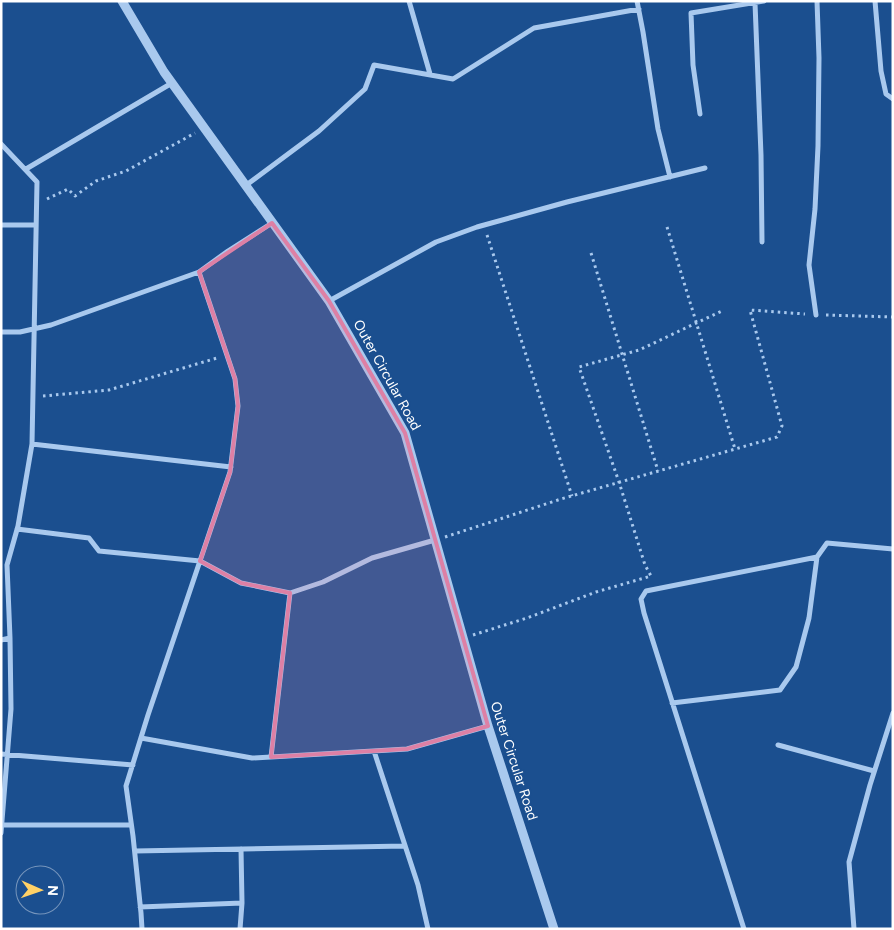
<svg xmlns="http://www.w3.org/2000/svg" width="894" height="930" font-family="Figtree,sans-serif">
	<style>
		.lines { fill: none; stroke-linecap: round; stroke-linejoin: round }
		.path { stroke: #a9c9ee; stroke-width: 3; stroke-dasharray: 2.5 4; stroke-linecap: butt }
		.minor { stroke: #a9c9ee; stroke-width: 5 }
		.tertiary { stroke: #a9c9ee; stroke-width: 9 }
		.marked { fill: #dd80a5; fill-opacity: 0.2; stroke: #dd80a5; stroke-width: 4; stroke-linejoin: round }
		.labels { text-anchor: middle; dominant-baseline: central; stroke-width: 4; stroke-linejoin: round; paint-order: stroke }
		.street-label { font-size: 14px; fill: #fff; stroke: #1b4f8f }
	</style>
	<rect width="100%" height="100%" fill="#1b4f8f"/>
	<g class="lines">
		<path class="path" d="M47,199l21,-10 7,7 21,-15 30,-10 69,-38
			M667,227l68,222
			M487,235l85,261
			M591,253l67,218
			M826,315l67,2
			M43,396l66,-6 108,-32
			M445,537l116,-38 216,-62 5,-11 -32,-116 55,4
			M473,635l54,-17 69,-26 55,-16 -6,-11 -26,-83 -40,-115 60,-17 85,-40"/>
		<path class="minor" d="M409,1l21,73
			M637,1l6,31 15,97 12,48
			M875,1l6,70 5,23 7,5
			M755,3l6,152 1,87
			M700,114l-7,-49 -2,-52 73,-12
			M1,144l36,38 -5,262 -14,82 -11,39 3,73 1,71 -10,124
			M26,169l146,-86
			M245,186l74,-55 46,-42 9,-24 79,14 81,-51 105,-19
			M1,225h35
			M329,301l107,-59 41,-15 90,-25 138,-34
			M816,315l-7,-50 6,-56 3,-63 1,-88 -2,-57
			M1,332h19l31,-7 148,-53 29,-21 44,-28
			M32,444l199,23
			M17,529l72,9 10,13 101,10 41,22 49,10 33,-11 49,-24 63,-18
			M1,640l9,-2
			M672,703l108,-13 16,-23 13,-49 8,-61 10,-14 66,6
			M141,738l111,20 155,-9 81,-23
			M778,745l96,26
			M374,751l44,134 10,44
			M1,754l132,11
			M271,757l19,-164
			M1,825h130
			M135,851l270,-5
			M140,907l102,-4
			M142,929l-1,-16 -8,-77 -7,-50 22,-71 82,-243 8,-66 -3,-27 -36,-107
			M240,929l2,-26 -1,-54
			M744,929l-100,-316 -3,-14 5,-8 171,-34
			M854,929l-5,-67 21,-77 23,-72"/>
		<path class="tertiary" d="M122,1l42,71 165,229 76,132 83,293 66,203"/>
	</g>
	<path class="marked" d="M272,223l57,78 76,132 83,293 -81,23 -136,8 19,-164 -49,-10 -41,-22 30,-89 8,-66 -3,-27 -36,-107z"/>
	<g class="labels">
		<g class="street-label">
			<text transform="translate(387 375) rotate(61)">Outer Circular Road</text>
			<text transform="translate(514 761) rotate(72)">Outer Circular Road</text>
		</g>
	</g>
	<rect width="894" height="930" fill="none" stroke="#ffffff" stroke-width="5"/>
	<g transform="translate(40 890) rotate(92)"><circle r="24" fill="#1b4f8f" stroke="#7695bc"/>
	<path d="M0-4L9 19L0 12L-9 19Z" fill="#ffd166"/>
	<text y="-8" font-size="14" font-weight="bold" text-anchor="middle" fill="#ffffff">N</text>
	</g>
</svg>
